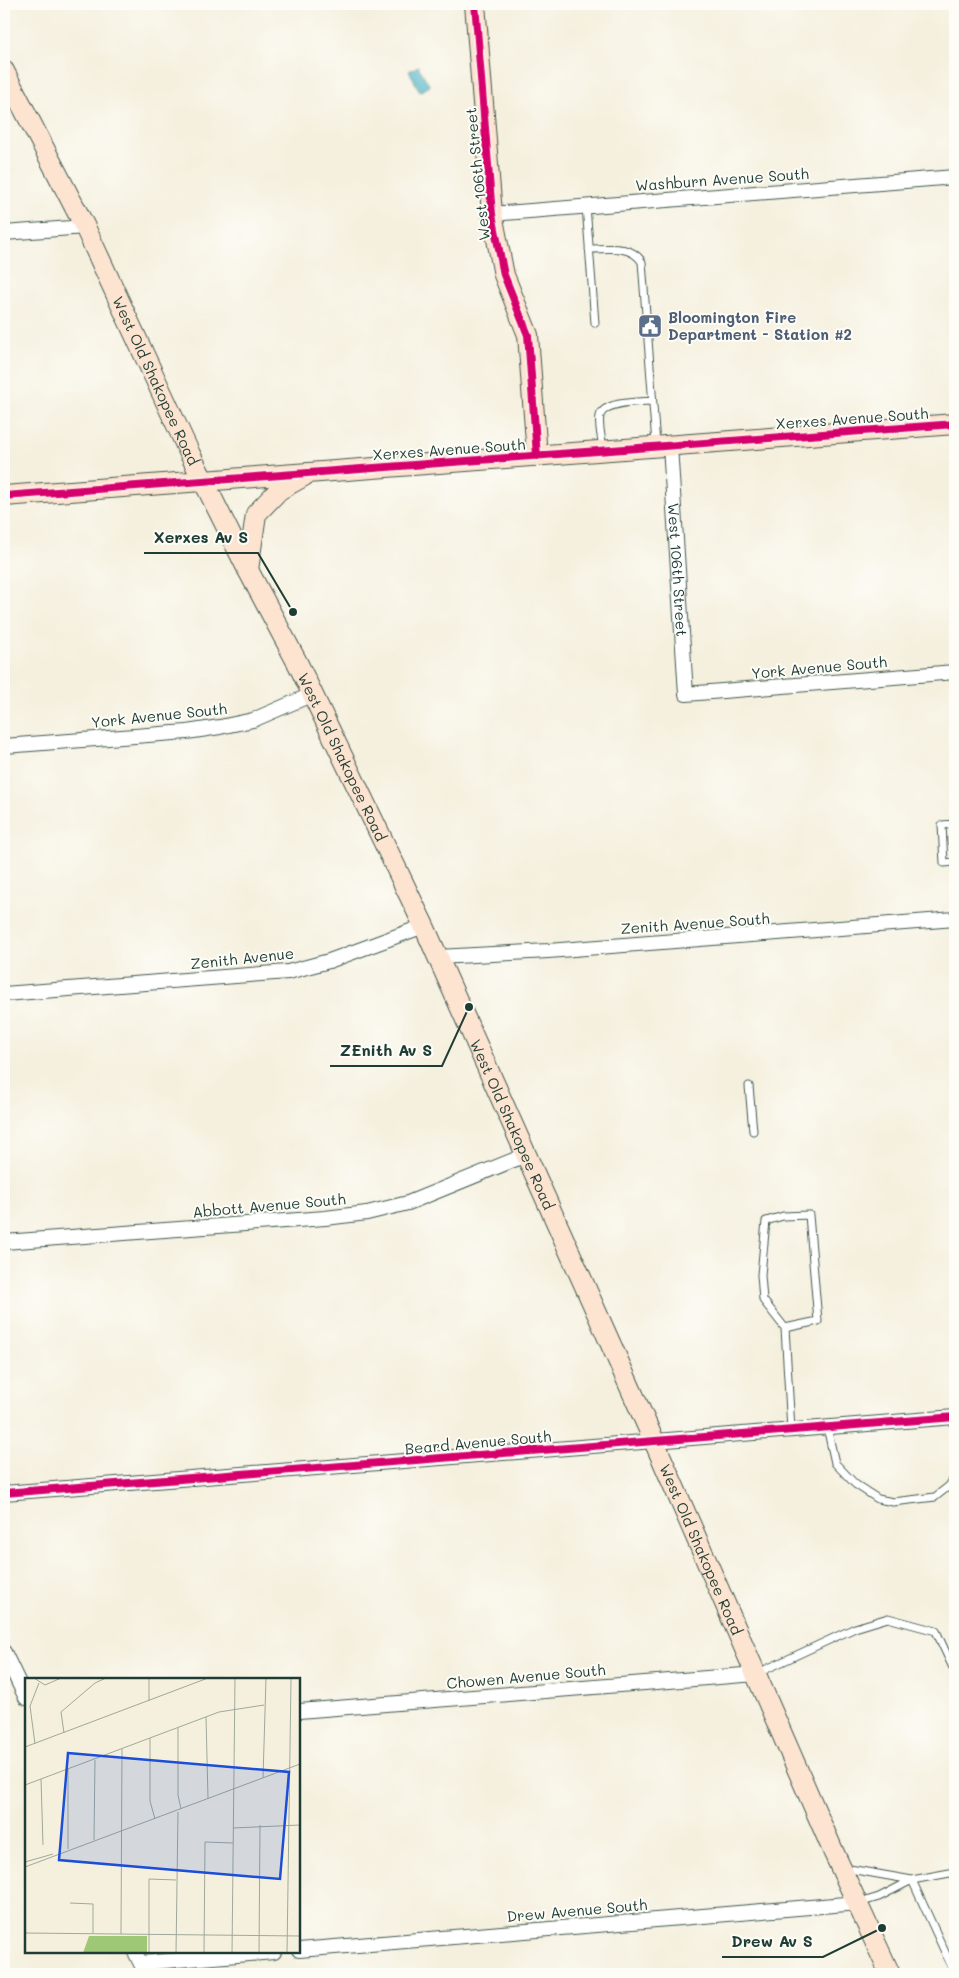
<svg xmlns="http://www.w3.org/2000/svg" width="959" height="1978" font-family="Mali,sans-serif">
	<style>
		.water { fill: #41aebf; stroke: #30767a }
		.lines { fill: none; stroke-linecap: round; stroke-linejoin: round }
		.lane-casing { stroke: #3f584e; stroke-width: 9 }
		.street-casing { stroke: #3f584e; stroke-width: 16 }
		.secondary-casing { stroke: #3f584e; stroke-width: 22 }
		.lane { stroke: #fff; stroke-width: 7 }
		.street { stroke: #fff; stroke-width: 14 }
		.secondary { stroke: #fde4d1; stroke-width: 20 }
		.cycleway-casing { stroke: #fdfcf7; stroke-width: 11 }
		.cycleway { stroke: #d6006c; stroke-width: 8 }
		.labels { text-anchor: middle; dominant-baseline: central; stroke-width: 4; stroke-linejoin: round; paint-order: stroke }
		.street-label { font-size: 15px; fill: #1f3d34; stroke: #fdfcf7 }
		.service-label { font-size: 15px; font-weight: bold; fill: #4e5e75; stroke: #fdfcf7; text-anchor: start }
		.inset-road { fill: none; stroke: #9fa89a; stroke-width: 1 }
		.view { fill: #1d4ed8; fill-opacity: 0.15; stroke: #1d4ed8; stroke-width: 2.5 }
		.inset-edge { fill: none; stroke: #1f3d34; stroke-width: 2.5 }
		.leader { fill: none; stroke: #1f3d34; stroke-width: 2 }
		.callout-dot { fill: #1f3d34; stroke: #fdfcf7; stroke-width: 2 }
		.callout-label { font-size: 16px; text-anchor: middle; font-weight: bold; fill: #1f3d34; stroke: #fdfcf7; stroke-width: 4; stroke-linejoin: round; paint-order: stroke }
	</style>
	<rect width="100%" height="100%" fill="#fdfcf7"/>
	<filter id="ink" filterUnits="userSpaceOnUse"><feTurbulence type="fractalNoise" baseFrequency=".02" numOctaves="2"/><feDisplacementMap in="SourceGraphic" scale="10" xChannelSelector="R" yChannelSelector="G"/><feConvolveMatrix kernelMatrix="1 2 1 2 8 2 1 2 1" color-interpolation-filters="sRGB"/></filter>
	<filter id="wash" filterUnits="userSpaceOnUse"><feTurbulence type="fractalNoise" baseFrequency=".0096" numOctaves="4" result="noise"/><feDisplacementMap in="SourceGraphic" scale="20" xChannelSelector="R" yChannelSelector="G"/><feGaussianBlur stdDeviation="1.12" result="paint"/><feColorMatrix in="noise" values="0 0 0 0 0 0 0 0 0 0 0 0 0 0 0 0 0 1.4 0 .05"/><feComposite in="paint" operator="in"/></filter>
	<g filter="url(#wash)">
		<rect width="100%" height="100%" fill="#f5f0de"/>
		<path class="water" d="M418,66l12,20 -10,6 -11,-21z"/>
	</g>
	<g filter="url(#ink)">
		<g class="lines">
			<defs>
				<path id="lane" d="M586,206l9,117
					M589,249c18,0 42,-5 53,13l14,182
					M603,448c-1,-9 -5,-23 -3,-32 4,-15 40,-14 52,-15
					M955,824l-13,1 2,38 11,-1
					M749,1086l4,45
					M785,1328l33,-7 -9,-106 -26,1 -17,5 -5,54 2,25 22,28 6,102
					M827,1427l8,36 20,21 23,15 15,3 42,-5 14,-11 6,-9
					M758,1673l97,-45 33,-10 48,13 19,41
					M844,1868l68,12
					M912,1880l43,94
					M859,1903l20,-6 33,-17 43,-8"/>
				<g id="street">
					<path d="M492,214l463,-37"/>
					<path d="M4,233l81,-6"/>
					<path id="s1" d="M670,446l16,248 269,-22"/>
					<path d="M4,746l183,-14 33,-5 33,-7 60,-26"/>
					<path d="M438,957l110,-6 407,-32"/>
					<path d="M4,994l284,-22 41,-11 95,-35"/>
					<path d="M4,1242l321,-24 42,-5 41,-10 118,-48"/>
					<path d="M4,1493l951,-76"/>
					<path d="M4,1652l22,46"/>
					<path d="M299,1711l457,-37"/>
					<path d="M299,1950l559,-47"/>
					<path d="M135,1952l11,22"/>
					<path d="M141,1963l133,-11"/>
				</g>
				<g id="secondary">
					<path d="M475,4l17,210 12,61 24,60 9,121"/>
					<path id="s2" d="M4,71l81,156 105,227 58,116 50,94 126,262 230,515 180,412 56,121"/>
					<path d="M4,496l951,-72"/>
					<path d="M248,570l8,-56 23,-24 25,-14"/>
				</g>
			</defs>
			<use href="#lane" class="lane-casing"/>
			<use href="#street" class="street-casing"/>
			<use href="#secondary" class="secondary-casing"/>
			<use href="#lane" class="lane"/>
			<use href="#street" class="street"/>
			<use href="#secondary" class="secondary"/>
			<defs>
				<path id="cycleway" d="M475,4l17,210 12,61 24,60 9,121
					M4,496l951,-72
					M4,1493l951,-76"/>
			</defs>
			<use href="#cycleway" class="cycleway-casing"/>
			<use href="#cycleway" class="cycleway"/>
		</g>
	</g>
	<defs>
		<symbol id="civic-square" viewBox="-11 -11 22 22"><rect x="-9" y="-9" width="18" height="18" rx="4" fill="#5c6f8a" stroke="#fdfcf7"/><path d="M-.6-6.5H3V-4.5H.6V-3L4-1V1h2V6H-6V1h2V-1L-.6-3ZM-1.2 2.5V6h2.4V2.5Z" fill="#fff"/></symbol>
	</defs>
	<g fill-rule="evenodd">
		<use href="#civic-square" x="636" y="312" width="28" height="28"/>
	</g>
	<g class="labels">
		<g class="street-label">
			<text transform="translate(477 174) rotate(-96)">West 106th Street</text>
			<text transform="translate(722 179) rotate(-4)">Washburn Avenue South</text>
			<text stroke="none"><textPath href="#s2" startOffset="345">West Old Shakopee Road</textPath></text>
			<text transform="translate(852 418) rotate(-4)">Xerxes Avenue South</text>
			<text transform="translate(449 449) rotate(-4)">Xerxes Avenue South</text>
			<text stroke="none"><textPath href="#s1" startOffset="124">West 106th Street</textPath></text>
			<text transform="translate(819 667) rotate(-5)">York Avenue South</text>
			<text transform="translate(159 715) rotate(-6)">York Avenue South</text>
			<text stroke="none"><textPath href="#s2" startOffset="765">West Old Shakopee Road</textPath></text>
			<text transform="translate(695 923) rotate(-4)">Zenith Avenue South</text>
			<text transform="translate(242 958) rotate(-6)">Zenith Avenue</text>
			<text stroke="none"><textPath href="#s2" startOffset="1170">West Old Shakopee Road</textPath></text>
			<text transform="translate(269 1205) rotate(-5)">Abbott Avenue South</text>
			<text transform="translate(478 1442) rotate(-5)">Beard Avenue South</text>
			<text stroke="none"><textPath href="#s2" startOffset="1635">West Old Shakopee Road</textPath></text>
			<text transform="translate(526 1676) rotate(-5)">Chowen Avenue South</text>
			<text transform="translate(577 1910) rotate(-5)">Drew Avenue South</text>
		</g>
		<g class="service-label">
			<text x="668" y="317">Bloomington Fire<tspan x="668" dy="17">Department - Station #2</tspan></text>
		</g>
	</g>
	<g transform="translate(25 1678)">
		<rect width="275" height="275" fill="#f5f0de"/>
		<path d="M64,258h58v17h-64z" fill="#9ec875"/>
		<path class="inset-road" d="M9,0l11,7 16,-7M124,23v-23M181,39l2,81M153,50v67l3,14M39,55l-3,-21 34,-29 11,-5M125,60v63l5,18M10,66l-5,-38 9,-23M0,69l183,-69M238,100l3,-100M16,101l2,66M0,107l194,-73 45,-7M208,150l67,-3M69,162l1,-80M43,171v-81M0,184l28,-8M0,189l275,-103M45,225l23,1v29M0,255l275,3M96,256l1,-185M124,275v-74l27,1M151,275l2,-141M179,275l1,-111 28,1M207,275l3,-275M234,275l1,-128M262,275l4,-275"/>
		<path class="view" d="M43,75l221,19 -9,107 -221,-19z"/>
		<rect width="275" height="275" class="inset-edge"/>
	</g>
	<path class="leader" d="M293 612L258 553H144M469 1007L442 1066H330M882 1928L823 1957H722"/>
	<g class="callout-dot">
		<circle cx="293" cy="612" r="5"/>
		<circle cx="469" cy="1007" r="5"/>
		<circle cx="882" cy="1928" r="5"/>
	</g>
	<g class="callout-label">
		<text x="201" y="543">Xerxes Av S</text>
		<text x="386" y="1056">ZEnith Av S</text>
		<text x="772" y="1947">Drew Av S</text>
	</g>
	<rect width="959" height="1978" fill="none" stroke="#fdfcf7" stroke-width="20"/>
</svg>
